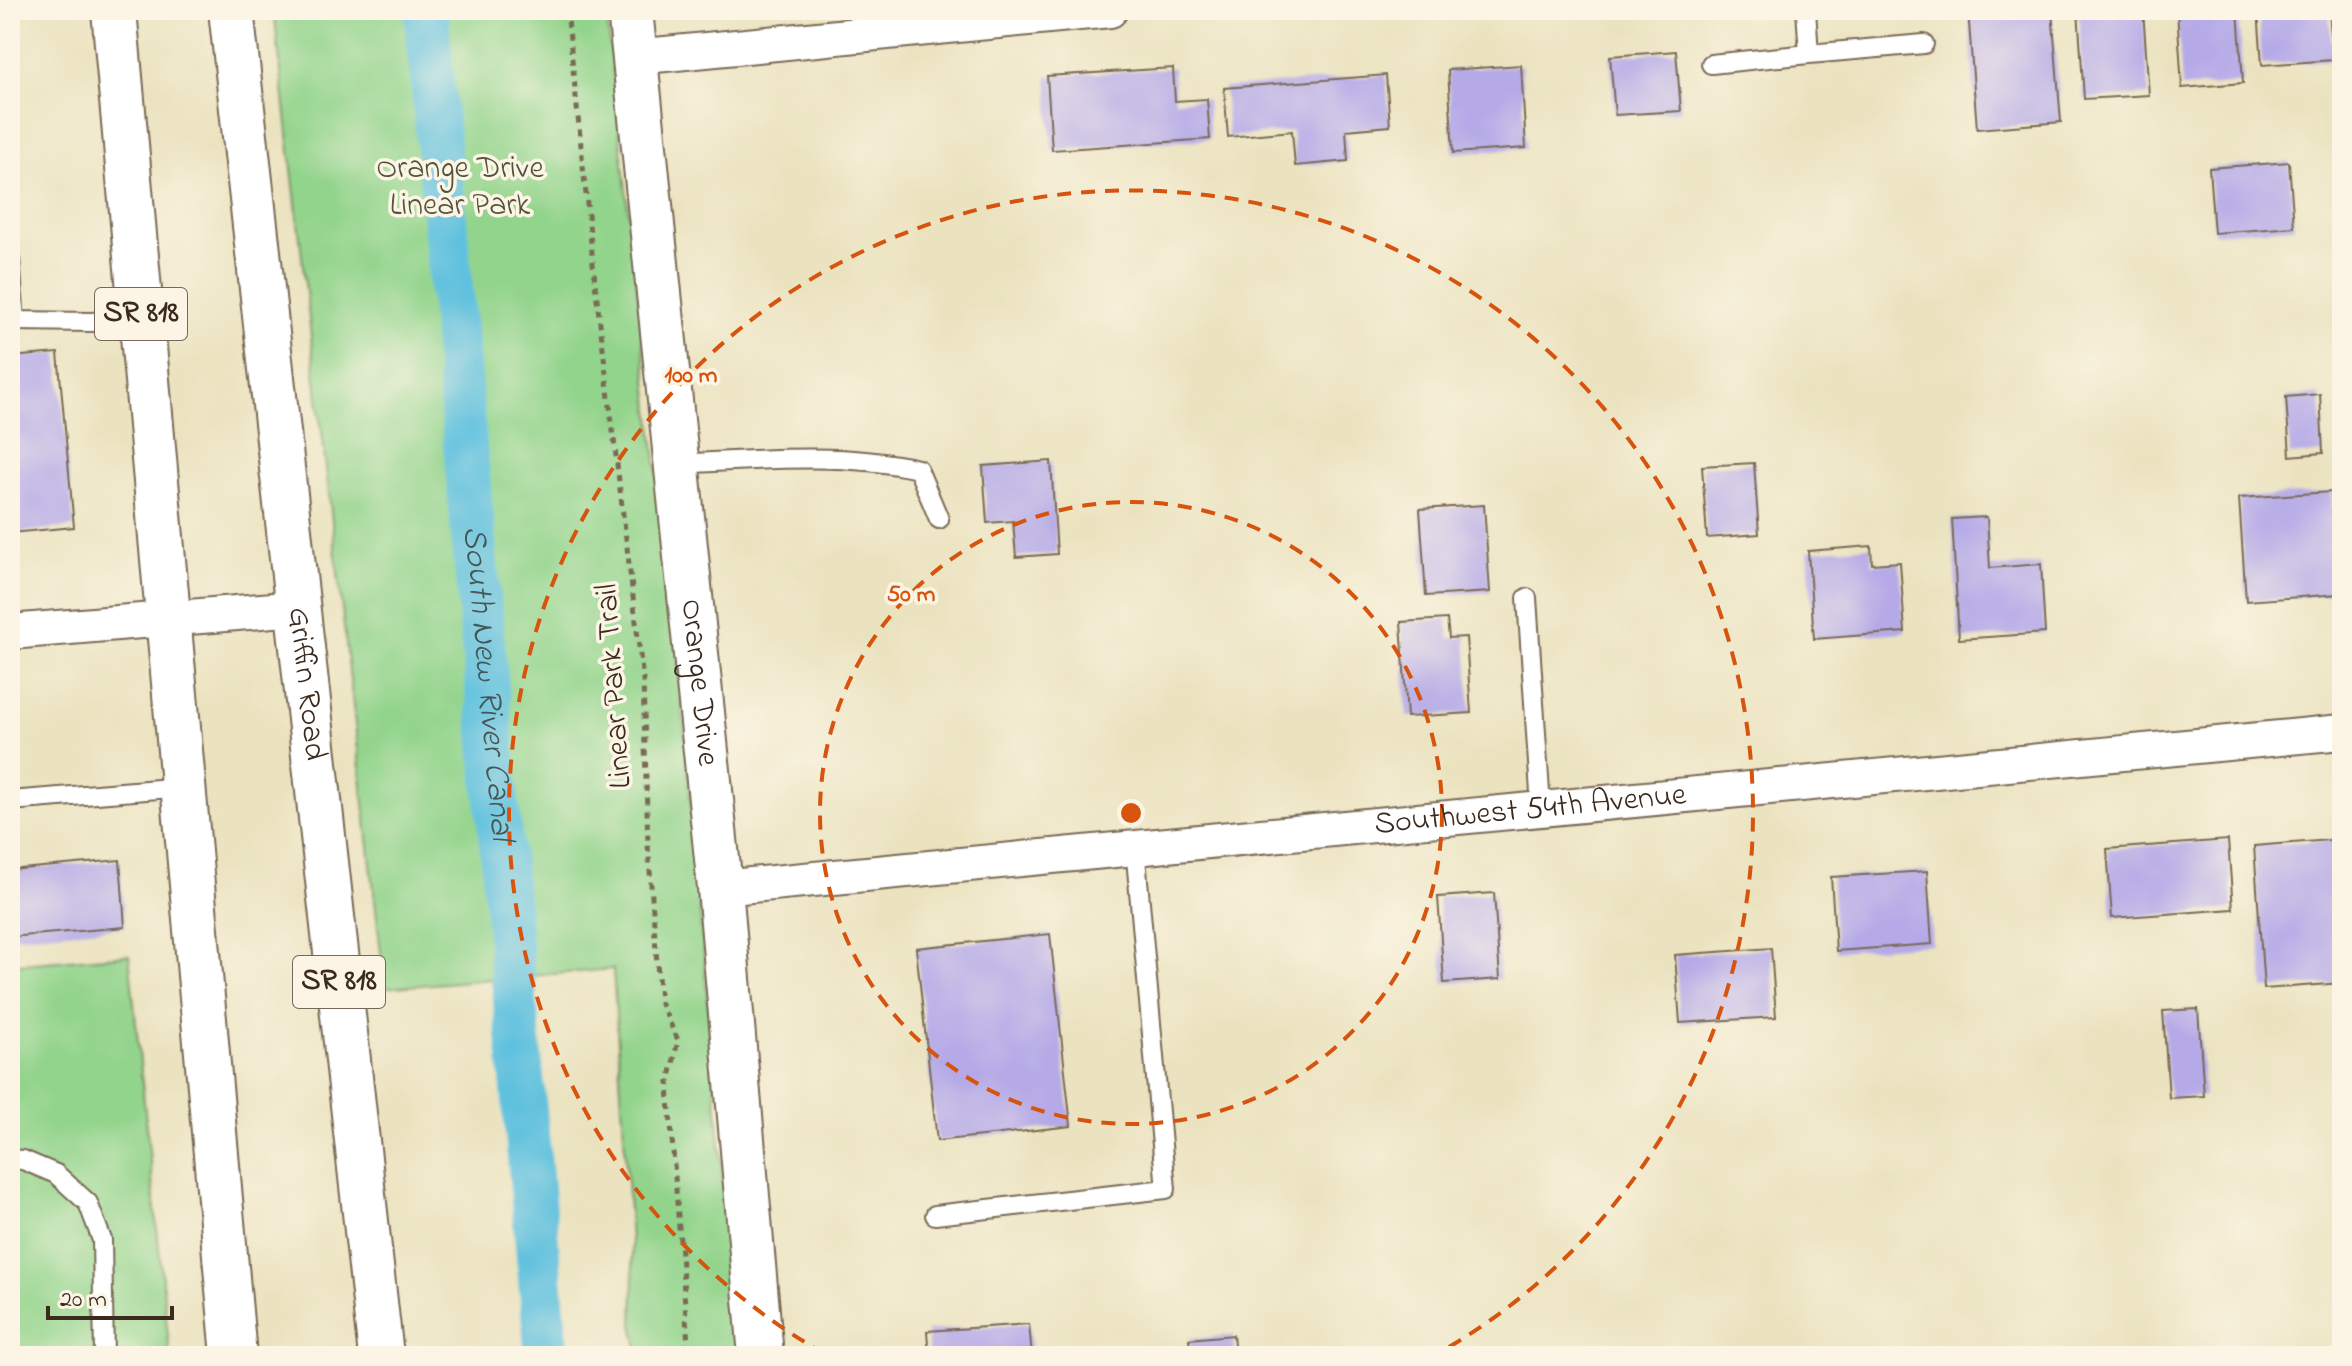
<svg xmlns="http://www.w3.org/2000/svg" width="2352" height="1366" font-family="'Indie Flower',sans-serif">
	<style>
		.green { fill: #93d48c; stroke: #677f55; stroke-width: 2 }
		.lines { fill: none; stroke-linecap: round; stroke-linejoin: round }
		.canal { stroke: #60c1de; stroke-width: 44 }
		.building { fill: #b5aae7 }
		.lane-casing { stroke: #796b57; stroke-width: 22 }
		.street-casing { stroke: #796b57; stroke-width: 38 }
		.secondary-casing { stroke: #796b57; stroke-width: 48 }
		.primary-casing { stroke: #796b57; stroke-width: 48 }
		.path { stroke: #796b57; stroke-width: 5; stroke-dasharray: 6 6; stroke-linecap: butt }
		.lane { stroke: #fff; stroke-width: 18 }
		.street { stroke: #fff; stroke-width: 34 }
		.secondary { stroke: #fff; stroke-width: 44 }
		.primary { stroke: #fff; stroke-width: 44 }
		.ring { fill: none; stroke: #d7540e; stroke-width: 4; stroke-dasharray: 14 10 }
		.labels { text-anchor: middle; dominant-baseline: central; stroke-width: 7; stroke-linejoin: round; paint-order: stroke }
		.shield { fill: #fcf5e5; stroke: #75675a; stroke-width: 2 }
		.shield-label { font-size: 30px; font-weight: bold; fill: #3b2a1e }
		.park-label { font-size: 32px; fill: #51543a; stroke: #fcf5e5 }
		.street-label { font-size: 32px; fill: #3b2a1e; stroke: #fcf5e5 }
		.water-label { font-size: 34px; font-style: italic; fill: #465758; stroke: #fcf5e5 }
		.centre { fill: #d7540e; stroke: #fcf5e5; stroke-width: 4 }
		.ring-label { font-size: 24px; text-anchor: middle; font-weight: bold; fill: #d7540e; stroke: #fcf5e5; stroke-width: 7; stroke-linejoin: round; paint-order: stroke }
	</style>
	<rect width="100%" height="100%" fill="#fcf5e5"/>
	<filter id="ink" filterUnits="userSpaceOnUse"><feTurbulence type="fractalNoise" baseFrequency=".0125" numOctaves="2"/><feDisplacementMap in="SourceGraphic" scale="16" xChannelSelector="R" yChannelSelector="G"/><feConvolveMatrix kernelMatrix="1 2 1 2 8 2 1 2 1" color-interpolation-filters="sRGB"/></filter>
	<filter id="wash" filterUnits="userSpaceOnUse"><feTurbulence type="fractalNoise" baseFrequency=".006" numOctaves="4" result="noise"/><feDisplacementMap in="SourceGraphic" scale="32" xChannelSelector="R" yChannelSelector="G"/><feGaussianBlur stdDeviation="1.8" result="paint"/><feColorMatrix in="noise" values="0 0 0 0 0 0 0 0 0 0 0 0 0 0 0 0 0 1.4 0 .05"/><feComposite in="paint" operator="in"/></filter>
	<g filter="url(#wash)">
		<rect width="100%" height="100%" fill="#ebe3c0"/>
		<path class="green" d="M274,10h332l74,668 58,678h-98l-7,-31 1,-38 -21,-318 -228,19z
			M129,955l41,401h-160v-391z"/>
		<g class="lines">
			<path class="canal" id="s1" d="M426,10l121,1346"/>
		</g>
		<g id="blocks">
			<path class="building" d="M1968,10h84l9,112 -84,7z
				M2078,10h65l6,85 -65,4z
				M2177,10h61l5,73 -61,5z
				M2258,10h71l4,50 -71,5z
				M1676,51l5,60 -66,4 -5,-59z
				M1521,65l5,83 -73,5 -5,-83z
				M1173,68l2,33 32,-2 3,40 -158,11 -5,-74z
				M1386,75l4,51 -44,4 2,31 -53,5 -3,-35 -64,6 -4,-49z
				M2289,162l5,65 -80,6 -5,-65z
				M58,353l16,174 -64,6v-176z
				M2320,394l3,59 -33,3 -4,-59z
				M1051,461l6,93 -41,3 -3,-36 -26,2 -4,-57z
				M1754,463l5,71 -52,4 -5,-72z
				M2331,492l8,102 -93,7 -7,-103z
				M1484,505l6,87 -64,4 -6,-87z
				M1987,517l3,51 51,-4 4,69 -86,6 -7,-120z
				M1871,546l1,18 28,-2 5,70 -91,7 -6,-88z
				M1447,619l2,19 17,-1 5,76 -64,4 -6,-95z
				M2342,839v144l-78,6 -10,-143z
				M2228,840l5,69 -121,9 -5,-69z
				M120,860l5,67 -115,10v-67z
				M1927,871l5,73 -96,7 -5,-74z
				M1494,893l6,86 -56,4 -6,-86z
				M1050,934l21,192 -134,15 -21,-193z
				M1771,948l5,69 -96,6 -5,-68z
				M2198,1009l6,87 -35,2 -6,-87z
				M1029,1324l3,32h-103l-2,-25z
				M1233,1335l2,21h-44l-2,-17z"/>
		</g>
	</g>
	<g filter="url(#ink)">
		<use href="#blocks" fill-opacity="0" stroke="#796b57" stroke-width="2"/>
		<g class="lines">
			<defs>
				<path id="lane" d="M1806,10l3,44 115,-10
					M1711,64l98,-10
					M10,259l5,62 77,1 49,-4
					M678,464c78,-4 163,-12 240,5l21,50
					M1527,598l14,210
					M10,801l173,-14
					M10,1159l13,1 33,14 32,29 14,37 2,116
					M935,1215l231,-26 -31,-342"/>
				<g id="street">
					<path d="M635,57l475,-47"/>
					<path d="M10,632l287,-24"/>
					<path id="s2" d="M720,888l1622,-156"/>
				</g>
				<g id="secondary">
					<path id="s3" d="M630,10l90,878 41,468"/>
				</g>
				<g id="primary">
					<path d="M114,10l120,1346"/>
					<path id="s4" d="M231,10l150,1346"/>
				</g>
			</defs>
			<use href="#lane" class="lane-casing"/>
			<use href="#street" class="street-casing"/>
			<use href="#secondary" class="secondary-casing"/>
			<use href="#primary" class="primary-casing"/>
			<path class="path" d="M567,10l28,272 48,398 5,165 12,157 18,38 -10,47 21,269
				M10,1356l63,-3"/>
			<use href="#lane" class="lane"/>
			<use href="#street" class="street"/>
			<use href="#secondary" class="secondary"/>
			<use href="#primary" class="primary"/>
		</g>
	</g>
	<g class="ring">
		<circle cx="1131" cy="813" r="311"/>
		<path d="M825 1354A622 622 0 1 1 1437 1354"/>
	</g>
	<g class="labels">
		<g class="shield">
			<rect x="95" y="288" width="92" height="52" rx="6"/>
			<rect x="293" y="956" width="92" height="52" rx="6"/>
		</g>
		<g class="shield-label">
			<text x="141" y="314">SR 818</text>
			<text x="339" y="982">SR 818</text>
		</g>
		<g class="park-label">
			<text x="460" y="169">Orange Drive<tspan x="460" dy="37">Linear Park</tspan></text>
		</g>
		<g class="street-label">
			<text stroke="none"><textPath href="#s4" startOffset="678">Griffin Road</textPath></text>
			<text stroke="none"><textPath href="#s3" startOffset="676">Orange Drive</textPath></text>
			<text transform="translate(615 686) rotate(-94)">Linear Park Trail</text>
			<text stroke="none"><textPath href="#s2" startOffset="814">Southwest 54th Avenue</textPath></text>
		</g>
		<g class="water-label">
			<text stroke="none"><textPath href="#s1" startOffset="676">South New River Canal</textPath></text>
		</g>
	</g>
	<circle cx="1131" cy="813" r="12" class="centre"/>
	<g class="ring-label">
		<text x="691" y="382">100 m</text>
		<text x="911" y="601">50 m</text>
	</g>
	<rect width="2352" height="1366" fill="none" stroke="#fcf5e5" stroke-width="40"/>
	<path d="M48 1306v12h124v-12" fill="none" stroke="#3b2a1e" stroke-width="4"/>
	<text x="60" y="1306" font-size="24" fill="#3b2a1e" stroke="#fcf5e5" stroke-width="6" paint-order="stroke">20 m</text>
</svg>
